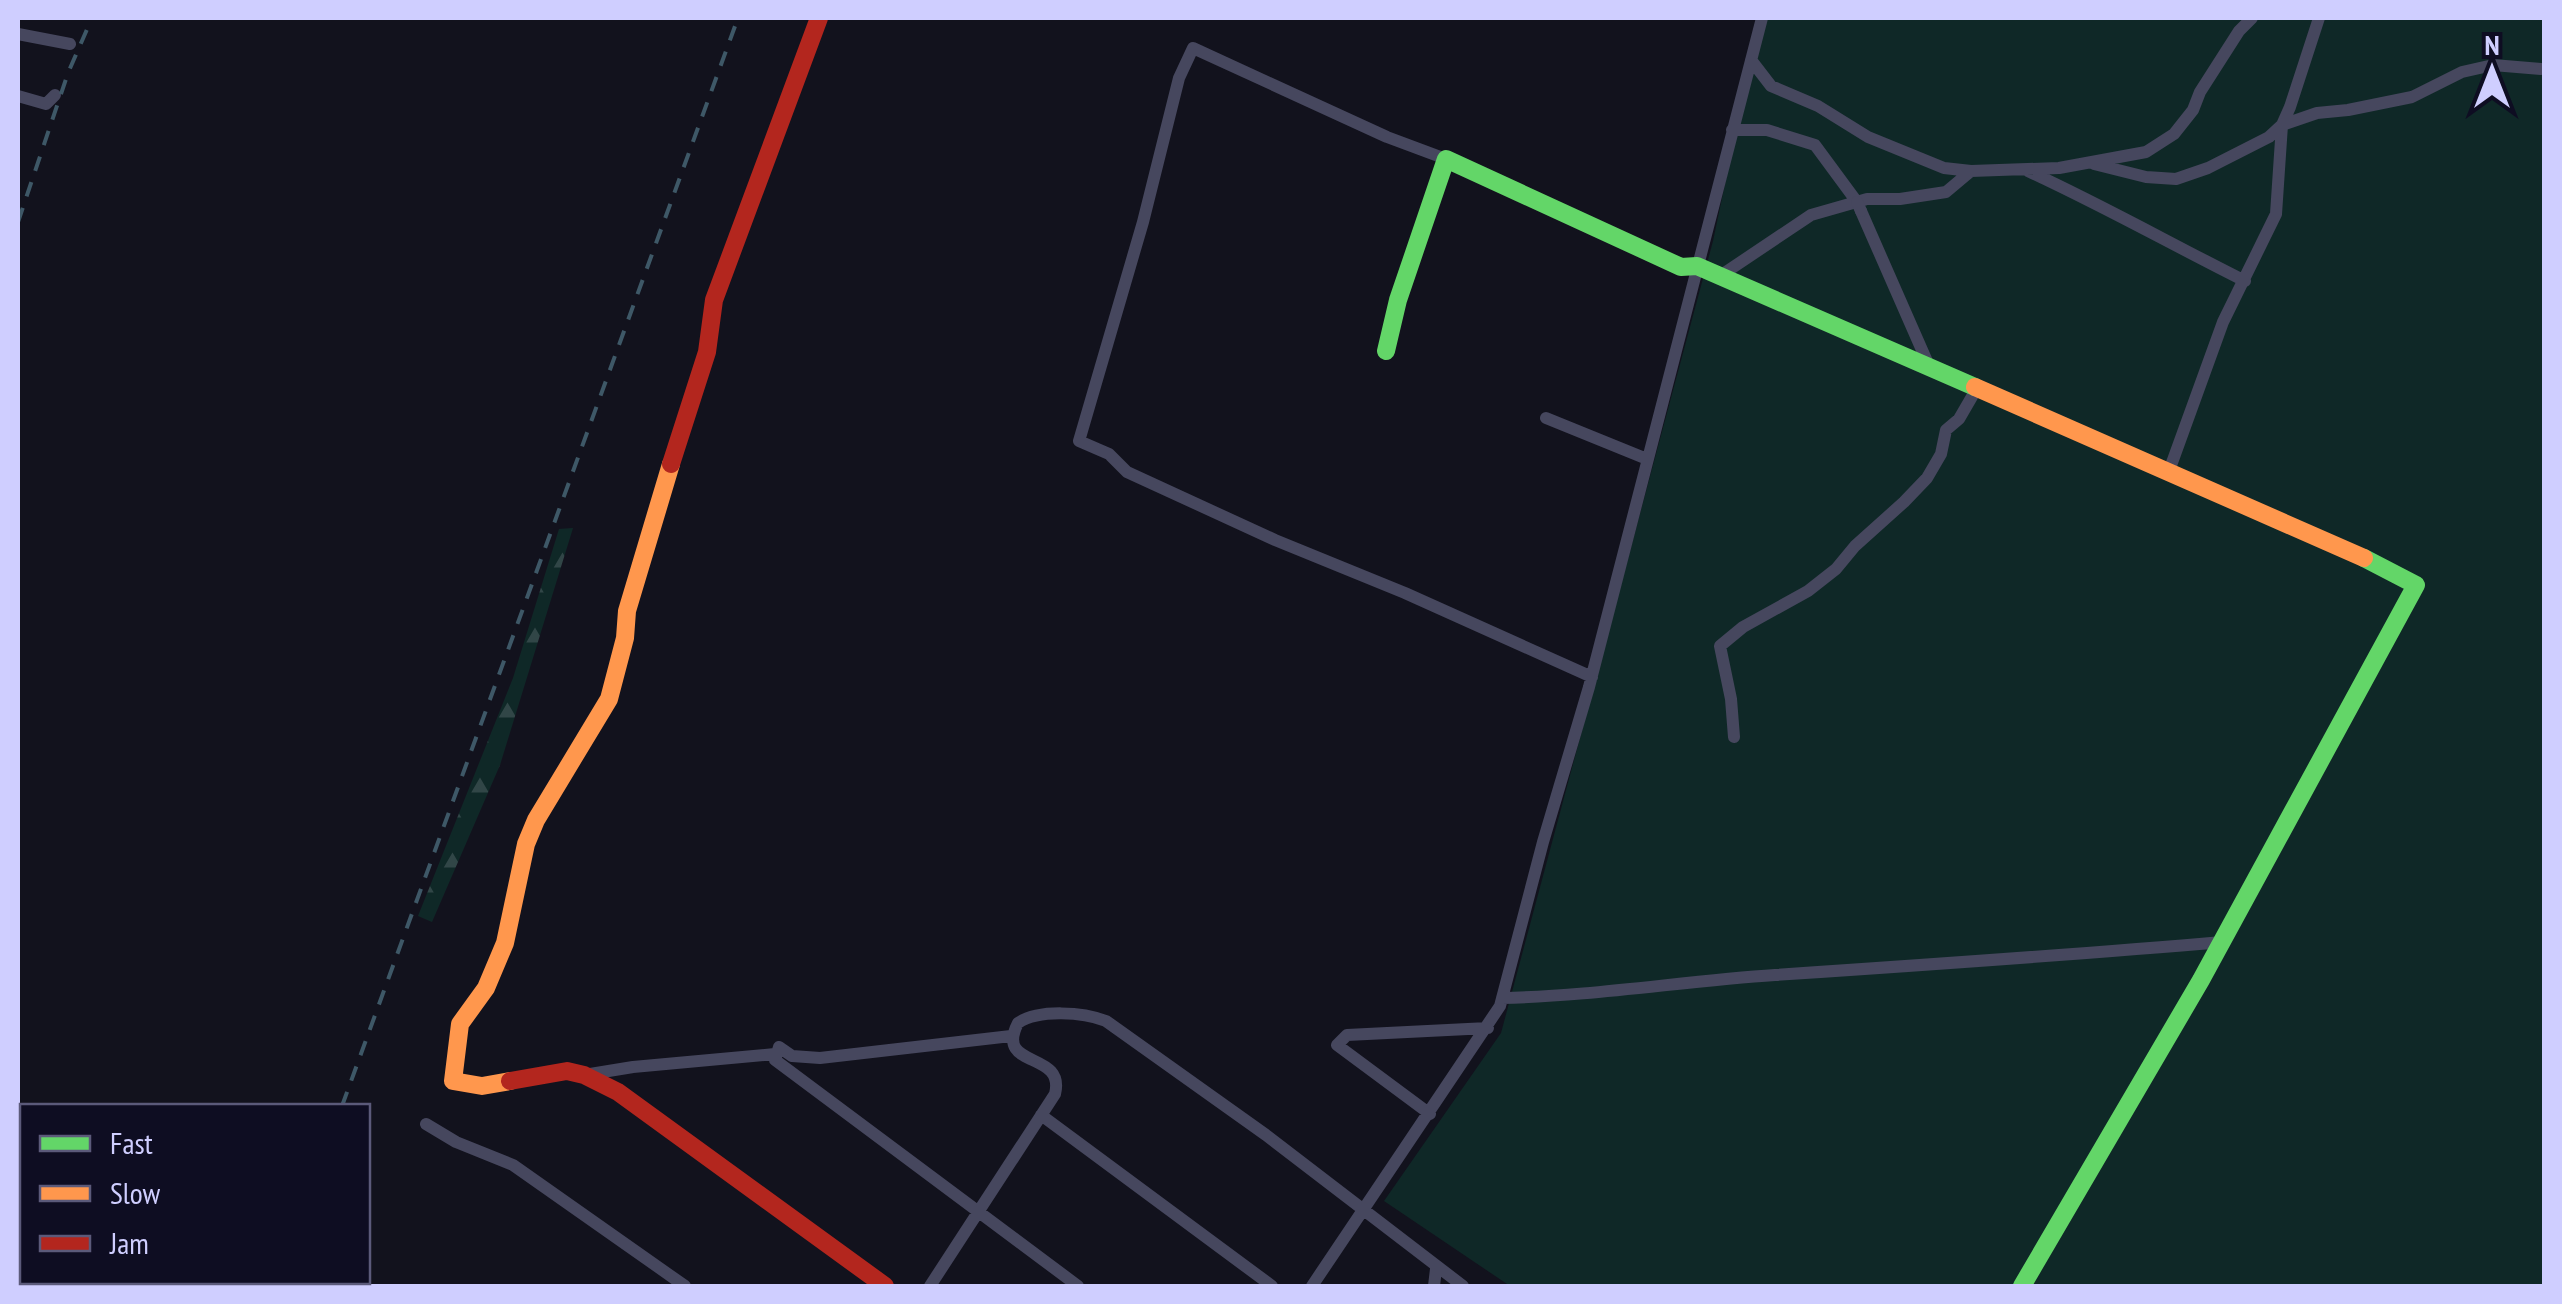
<svg xmlns="http://www.w3.org/2000/svg" width="2562" height="1304" font-family="'PT Sans Narrow',sans-serif">
	<style>
		.green { fill: #0f2827 }
		.forest { fill: url(#forest-firs) }
		.lines { fill: none; stroke-linecap: round; stroke-linejoin: round }
		.street { stroke: #46475e; stroke-width: 12 }
		.fast { stroke: #63d668; stroke-width: 18 }
		.slow { stroke: #ff974d; stroke-width: 18 }
		.jam { stroke: #b3261e; stroke-width: 18 }
		.rail { stroke: #3e5867; stroke-width: 4; stroke-dasharray: 15 12; stroke-linecap: butt }
		.street-bridge { stroke: #46475e; stroke-width: 12 }
	</style>
	<defs>
		<pattern id="forest-firs" width="22" height="20" patternUnits="userSpaceOnUse" patternTransform="scale(2.5)"><rect width="22" height="20" fill="#0f2827"/><path d="M5 1l3.5 6h-7zM16 11l3.5 6h-7z" fill="#314647"/></pattern>
	</defs>
	<rect width="100%" height="100%" fill="#12121d"/>
	<path class="green" d="M1765,18h779v1268h-1034l-126,-85 117,-168 212,-792 38,-181z"/>
	<path class="forest" d="M573,528l-73,237 -68,157 -14,-6 95,-238 46,-149z"/>
	<g class="lines">
		<path class="street" d="M18,34l52,10
			M1751,60l20,26 47,20 50,31 76,31 27,3
			M18,96l28,8 9,-9
			M1732,130h35l48,15 42,57
			M1446,159l-59,-22 -194,-89 -14,30 -36,144 -64,219 30,13 18,18 148,68 130,53 187,84
			M2094,164l52,13 30,2 32,-11 61,-31 13,-12 8,-18 29,-89
			M2028,171c74,34 145,74 217,110
			M1861,211l68,155
			M1720,276l91,-61 56,-16h33l46,-7 25,-21 88,-3 87,-16 28,-18 19,-24 7,-18 39,-61 13,-13
			M1546,418l101,41
			M2169,471l54,-149 53,-108 6,-89 35,-12 31,-3 64,-13 50,-25 31,-7 48,4
			M1734,737l-3,-38 -11,-53 23,-19 65,-36 28,-22 19,-23 49,-44 23,-24 14,-24 5,-24 13,-11 18,-31
			M1502,998c92,-2 182,-17 273,-23 149,-10 298,-20 447,-33
			M1011,1036l-191,22 -28,-2 -13,-9 -4,13 303,226
			M584,1075l49,-8 142,-13
			M1430,1114l-93,-69 10,-10 141,-7
			M1041,1115l231,171
			M426,1124l30,18 57,23 172,121
			M930,1286l125,-192c11,-44 -61,-24 -37,-71 21,-14 65,-11 88,-2l160,114 197,151
			M1312,1286l188,-280 43,-164 46,-155 173,-669
			M1434,1286l2,-17"/>
		<path class="fast" d="M1386,351l12,-51 48,-141 235,108 16,-1 278,121
			M2022,1286l179,-306 215,-395 -52,-27"/>
		<path class="slow" d="M1975,387l389,171
			M510,1081l-28,5 -29,-5 7,-57 26,-36 19,-45 21,-99 10,-24 73,-121 16,-61 2,-27 44,-147"/>
		<path class="jam" d="M671,464l36,-112 7,-52 105,-282
			M510,1081l57,-10 17,4 34,17 267,194"/>
		<path class="rail" d="M18,222l50,-149 24,-55
			M342,1106l396,-1088
			M264,1286l2,-4
			M284,1286l2,-4"/>
		<path class="street-bridge" d="M1857,202l4,9"/>
	</g>
	<rect width="2562" height="1304" fill="none" stroke="#cfceff" stroke-width="40"/>
	<rect x="20" y="1104" width="350" height="180" fill="#0e0d22" stroke="#5b5a7a" stroke-width="2.5"/>
	<rect x="40" y="1136" width="50" height="15" fill="#63d668" stroke="#5b5a7a" stroke-width="2.5"/>
	<text x="110" y="1154" font-size="30" fill="#cfceff">Fast</text>
	<rect x="40" y="1186" width="50" height="15" fill="#ff974d" stroke="#5b5a7a" stroke-width="2.5"/>
	<text x="110" y="1204" font-size="30" fill="#cfceff">Slow</text>
	<rect x="40" y="1236" width="50" height="15" fill="#b3261e" stroke="#5b5a7a" stroke-width="2.5"/>
	<text x="110" y="1254" font-size="30" fill="#cfceff">Jam</text>
	<g transform="translate(2492 70)" stroke="#0e0d22" stroke-width="8" paint-order="stroke">
	<path d="M0-8L18 38L0 25L-18 38Z" fill="#cfceff"/>
	<text y="-15" font-size="28" font-weight="bold" text-anchor="middle" fill="#cfceff">N</text>
	</g>
</svg>
